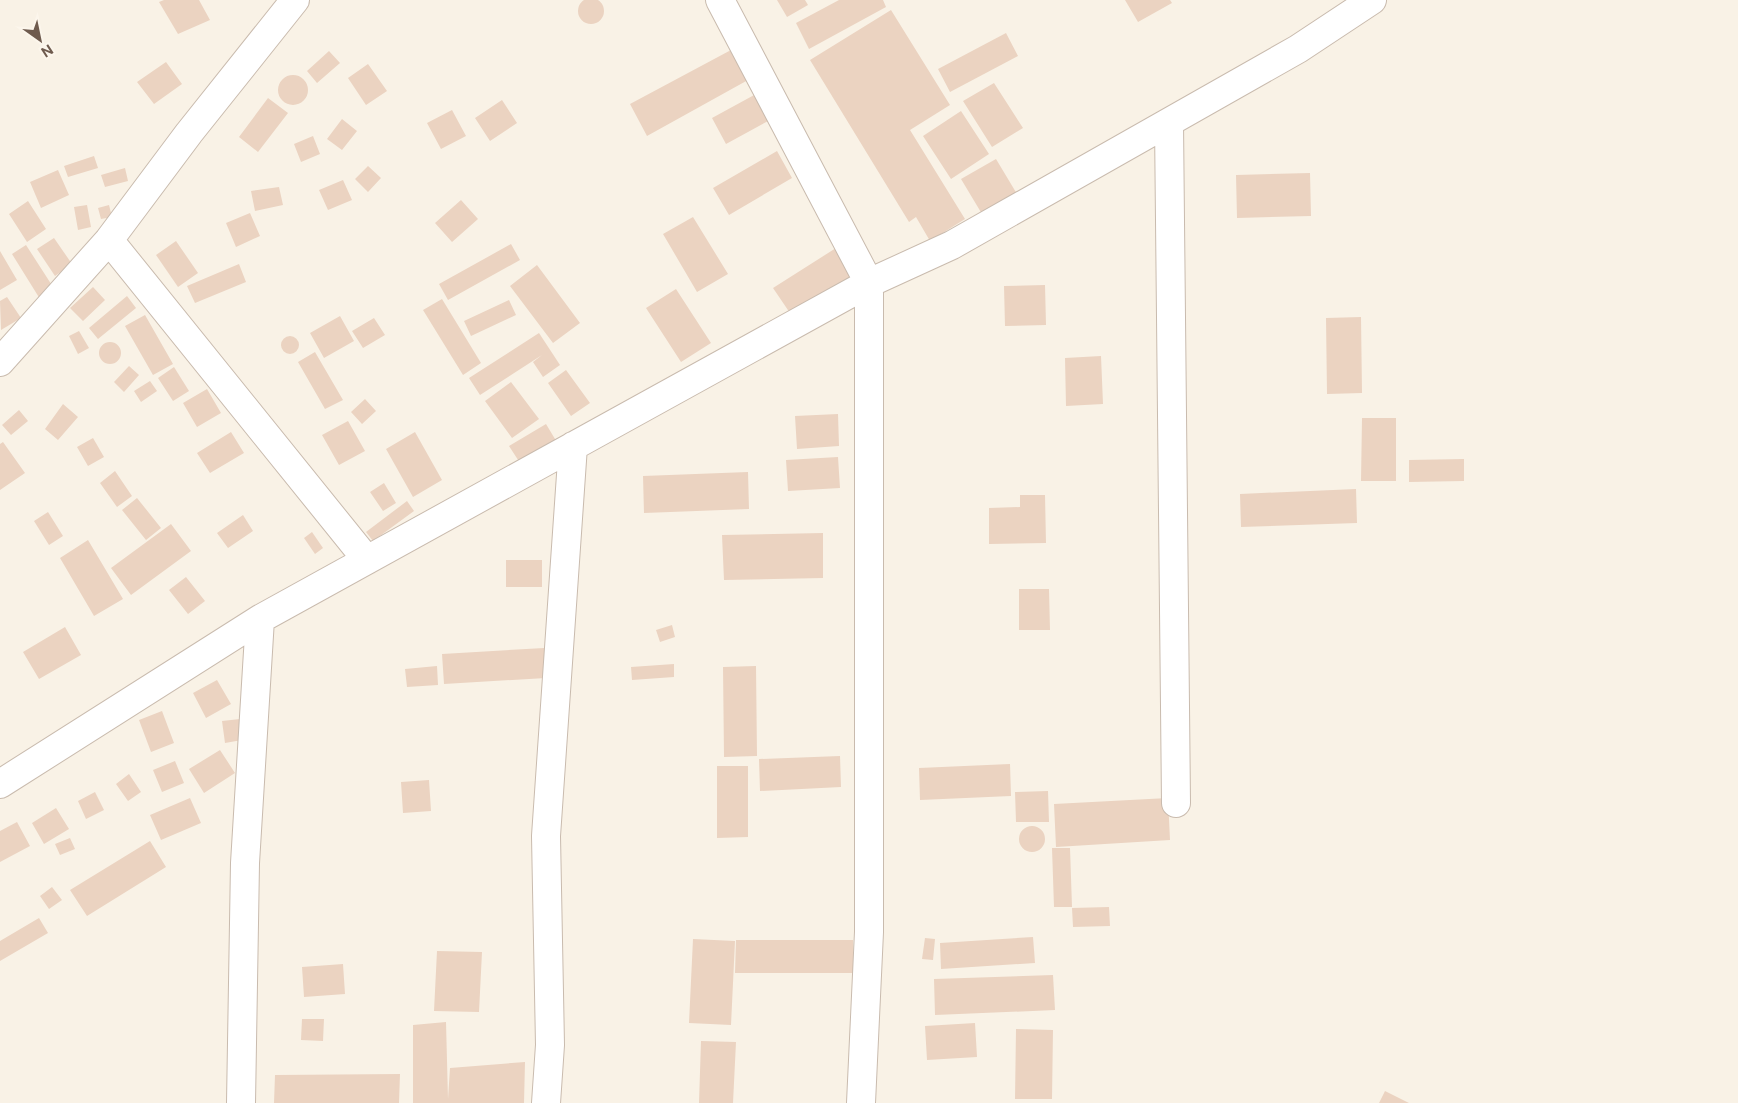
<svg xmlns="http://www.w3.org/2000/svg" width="1738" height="1103" font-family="'Public Sans',sans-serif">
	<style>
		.building { fill: #ebd3c1 }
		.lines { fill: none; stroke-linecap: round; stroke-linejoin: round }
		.minor-casing { stroke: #c9bbae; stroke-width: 30 }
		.minor { stroke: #fff; stroke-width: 28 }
	</style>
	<rect width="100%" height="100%" fill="#f9f2e6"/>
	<path class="building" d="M578 11a13 13 0 1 1 26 0a13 13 0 1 1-26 0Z
		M164,0h35l11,20 -32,14 -19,-32z
		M777,0h28l3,5 -21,12z
		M839,0h44l3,7 -77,42 -13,-26z
		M1125,0h45l2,3 -34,19z
		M891,10l59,95 -40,25 55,89 -35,22 -14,-24 -7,5 -99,-162z
		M1006,33l12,23 -68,36 -12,-23z
		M731,50l17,30 -101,56 -17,-32z
		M329,51l11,12 -23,20 -10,-12z
		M166,62l16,22 -28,20 -17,-22z
		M368,64l19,27 -21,14 -18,-27z
		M278 90a15 15 0 1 1 30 0a15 15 0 1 1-30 0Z
		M994,83l29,45 -31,19 -29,-46z
		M756,94l14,26 -44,24 -14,-26z
		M268,98l20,15 -30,39 -19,-15z
		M502,100l15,23 -27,18 -15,-23z
		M452,110l14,26 -25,13 -14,-26z
		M961,111l28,43 -38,25 -28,-43z
		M342,119l15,12 -15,19 -15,-11z
		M313,136l7,18 -19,8 -7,-18z
		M777,151l15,27 -63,37 -16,-27z
		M94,156l4,12 -30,9 -4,-11z
		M996,159l21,35 -35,20 -21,-35z
		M368,166l13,12 -13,14 -13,-13z
		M125,168l3,13 -23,6 -4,-12z
		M58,170l11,25 -28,13 -11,-26z
		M1310,173l1,43 -74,2 -1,-43z
		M343,180l9,20 -24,10 -9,-20z
		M279,187l4,18 -28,6 -4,-20z
		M461,200l17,19 -26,23 -17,-19z
		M28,201l18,28 -19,13 -18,-28z
		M87,205l4,22 -13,3 -4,-23z
		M109,205l3,12 -11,2 -3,-11z
		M250,213l10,23 -24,11 -10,-24z
		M693,217l35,57 -31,18 -34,-58z
		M54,238l18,26 -17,12 -18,-27z
		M176,241l22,32 -20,14 -22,-32z
		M511,244l9,16 -72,40 -9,-16z
		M26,245l29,45 -15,9 -28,-45z
		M836,248l19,28 -63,40 -19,-28z
		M0,251l17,29 -17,10z
		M239,264l7,18 -51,21 -8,-17z
		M537,265l43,58 -27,20 -43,-57z
		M1045,285l1,40 -41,1 -1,-40z
		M93,287l12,13 -22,21 -13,-13z
		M676,289l35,54 -30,19 -35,-54z
		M127,296l9,12 -38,31 -9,-11z
		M7,297l14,21 -20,12 -1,-29z
		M442,299l39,64 -18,12 -40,-65z
		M509,300l7,15 -45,21 -7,-15z
		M145,315l28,49 -20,11 -28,-49z
		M340,316l14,25 -30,17 -14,-25z
		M1361,317l1,76 -35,1 -1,-76z
		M374,318l11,17 -22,13 -11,-17z
		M79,331l10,17 -11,6 -9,-18z
		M539,333l21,32 -17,12 -10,-15 9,-7 -62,40 -11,-17z
		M281 345a9 9 0 1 1 18 0a9 9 0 1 1-18 0Z
		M99 353a11 11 0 1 1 22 0a11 11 0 1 1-22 0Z
		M315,352l28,48 -18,9 -27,-47z
		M1101,356l2,48 -37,2 -1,-48z
		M129,366l10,9 -15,17 -10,-10z
		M174,367l15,24 -16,10 -15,-23z
		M566,370l24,33 -19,13 -23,-33z
		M150,381l7,10 -16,11 -7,-11z
		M511,382l28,37 -27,19 -27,-37z
		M207,389l14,24 -24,14 -14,-24z
		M365,399l11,12 -14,13 -11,-12z
		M63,404l15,13 -20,23 -13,-11z
		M19,410l9,11 -17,14 -9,-10z
		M838,414l1,32 -42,3 -2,-33z
		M1362,418h34v63h-35z
		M348,421l17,30 -26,14 -17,-30z
		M546,424l12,20 -36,22 -13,-20z
		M231,432l13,21 -34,20 -13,-20z
		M415,432l27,48 -29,17 -27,-48z
		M93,438l11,19 -16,9 -11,-19z
		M3,442l22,31 -25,17v-46z
		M838,457l2,31 -52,3 -2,-31z
		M1464,459v22l-55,1v-22z
		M115,471l17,25 -15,11 -17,-24z
		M748,472l1,37 -105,4 -1,-37z
		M384,483l12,20 -13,8 -13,-19z
		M1356,489l1,34 -116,4 -1,-33z
		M1020,495h25l1,48 -57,1v-36l31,-1z
		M137,498l24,30 -15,12 -24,-30z
		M407,501l7,10 -41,30 -7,-9z
		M48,512l15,24 -14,9 -15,-24z
		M243,515l10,16 -25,17 -11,-15z
		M171,524l20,27 -60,44 -20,-27z
		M312,532l11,16 -8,6 -11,-16z
		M823,533v45l-99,2 -2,-45z
		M88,540l35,59 -29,17 -34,-58z
		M506,560h36v27h-36z
		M186,577l19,24 -17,13 -19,-24z
		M1019,589h30l1,41h-31z
		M672,625l3,12 -15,5 -4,-12z
		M65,627l16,28 -42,24 -16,-27z
		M544,648l2,30 -102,6 -2,-30z
		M674,664v13l-42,3 -1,-13z
		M437,666l1,19 -31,2 -2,-18z
		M756,666l1,90 -33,1 -1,-90z
		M217,680l14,24 -25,14 -13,-25z
		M162,711l12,32 -23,9 -12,-32z
		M240,719l2,21 -17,3 -3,-22z
		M220,750l15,23 -31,20 -15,-24z
		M840,756l1,31 -81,4 -1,-32z
		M175,761l9,22 -22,9 -9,-22z
		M1010,764l1,32 -91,4 -1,-32z
		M717,766h31v71l-31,1z
		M129,774l12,18 -13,9 -12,-17z
		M429,780l2,31 -28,2 -2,-31z
		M1048,791l1,31h-33l-1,-30z
		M95,792l9,18 -18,9 -8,-18z
		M190,798l11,25 -40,17 -11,-25z
		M1168,798l2,42 -114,7 -2,-43z
		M56,808l13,21 -25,15 -12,-21z
		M17,822l13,24 -30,16v-31z
		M1019 839a13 13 0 1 1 26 0a13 13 0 1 1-26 0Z
		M70,838l5,11 -15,6 -5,-11z
		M150,841l16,26 -79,49 -17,-26z
		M1052,848h18l2,59h-18z
		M52,887l10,13 -13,9 -9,-13z
		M1109,907l1,19 -37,1 -1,-19z
		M39,918l9,15 -48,28v-20z
		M1033,937l2,26 -94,6 -1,-26z
		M925,938l10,1 -2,21 -11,-1z
		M693,939l42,2 -4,84 -42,-2z
		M736,940h117v33h-118z
		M437,951l45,1 -3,60 -45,-1z
		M343,964l2,30 -41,3 -2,-30z
		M1053,975l2,35 -120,5 -1,-36z
		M302,1019h22l-1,22 -22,-1z
		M446,1022l2,77 2,-31 75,-6 -1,41h-111v-78z
		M975,1023l2,34 -50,3 -2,-34z
		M1016,1029l37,1 -1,69h-37z
		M701,1041l35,1 -3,61h-34z
		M400,1074l-1,29h-125l1,-28z
		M1385,1091l24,12h-30z"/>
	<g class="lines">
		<defs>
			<path id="minor" d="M720,0l149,283v649l-8,171
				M1169,123l7,680
				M109,240l258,320
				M0,362l109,-122 80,-107 106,-133
				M0,784l260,-165 609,-336 83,-38 346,-196 74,-49
				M241,1103l4,-240 15,-244
				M546,1103l4,-58 -4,-209 27,-390"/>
		</defs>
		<use href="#minor" class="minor-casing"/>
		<use href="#minor" class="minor"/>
	</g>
	<g transform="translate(40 40) rotate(147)" stroke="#fcf6ec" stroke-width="4" paint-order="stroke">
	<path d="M0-4L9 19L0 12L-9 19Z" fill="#6f5b4e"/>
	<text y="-8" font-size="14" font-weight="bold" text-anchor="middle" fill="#6f5b4e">N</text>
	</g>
</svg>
